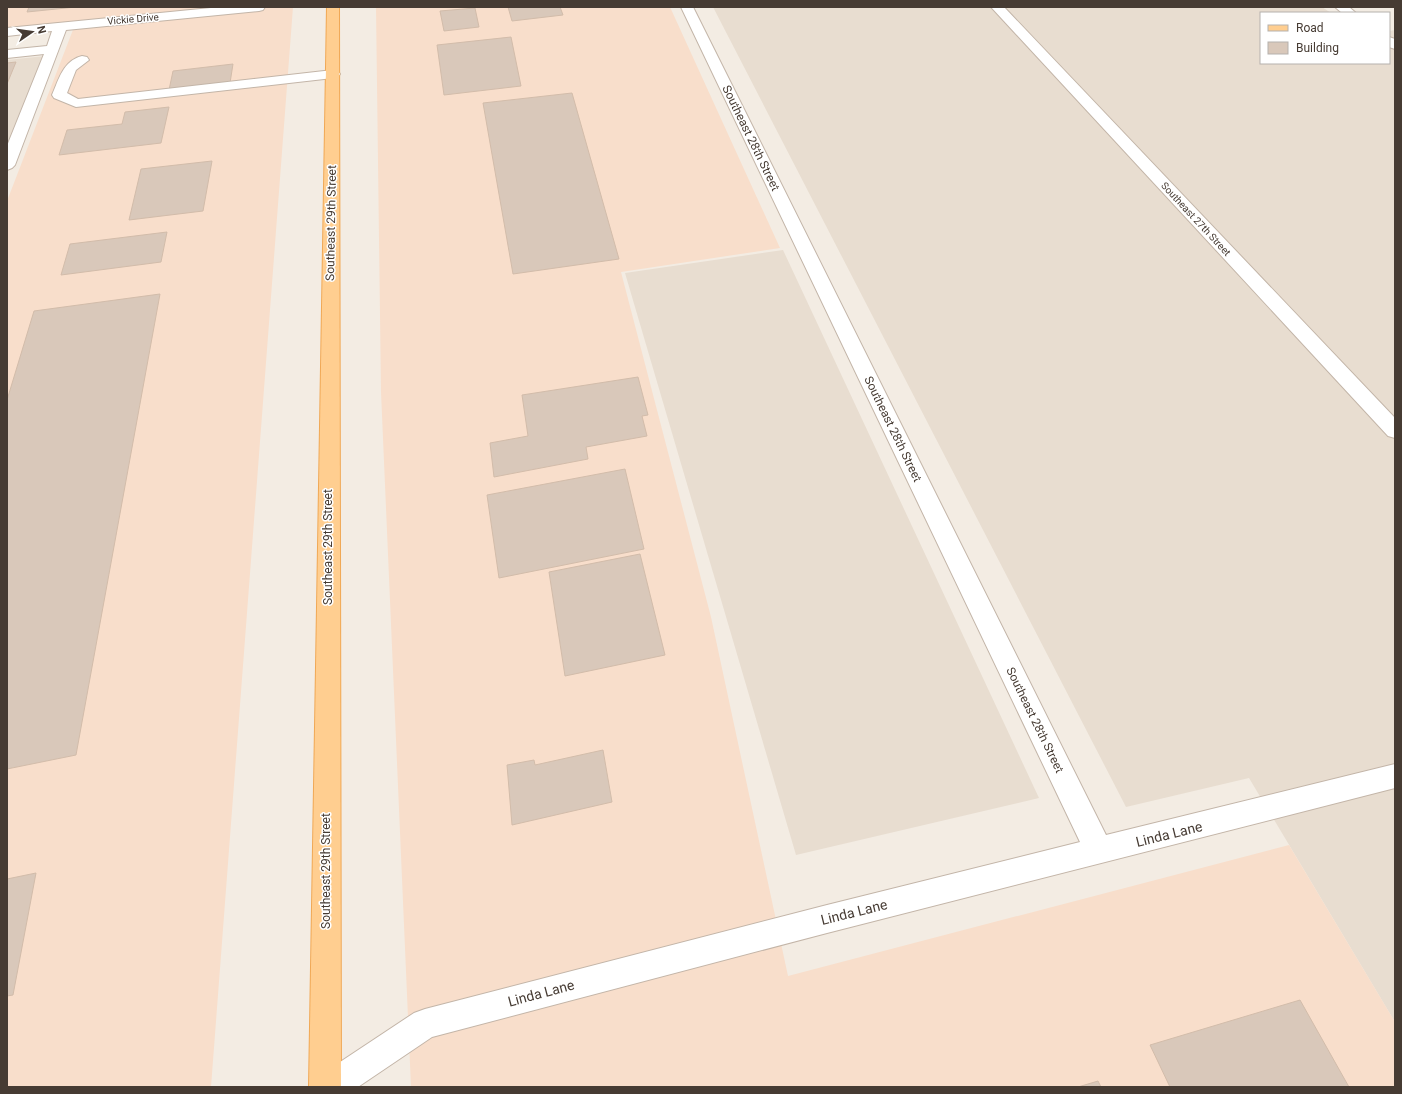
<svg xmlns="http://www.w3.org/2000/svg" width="1402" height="1094" font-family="Roboto,sans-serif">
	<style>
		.residential { fill: #e8ddd0 }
		.commercial { fill: #f8decb }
		.building { fill: #d9c8ba; stroke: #d2bcaa }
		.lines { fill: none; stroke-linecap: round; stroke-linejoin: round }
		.minor-casing { stroke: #c3b5a8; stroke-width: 2 }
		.major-casing { stroke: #f0a855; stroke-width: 2 }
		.minor { fill: #fff; fill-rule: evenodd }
		.major { fill: #ffce90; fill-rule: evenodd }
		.labels { text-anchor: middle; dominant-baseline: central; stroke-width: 3; stroke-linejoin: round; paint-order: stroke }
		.far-street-label { font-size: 10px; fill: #463b33; stroke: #fff }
		.street-label { font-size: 12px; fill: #463b33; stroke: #fff }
		.near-street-label { font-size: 14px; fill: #463b33; stroke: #fff }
	</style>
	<rect width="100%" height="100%" fill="#f3ece3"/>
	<path class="residential" d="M713,7h609l9,6h-70v50h128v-32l6,-1v992l-146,-244 -123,29z
		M45,56l-38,94v-90z
		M783,250l256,548 -243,57 -171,-582z"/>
	<path class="commercial" d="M7,7h286l-82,1080h-204v-886l69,-179 -69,6z
		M376,7h294l110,241 -159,24 90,345 77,359 501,-131 106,177v65h-984l-30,-695z"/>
	<path class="building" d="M29,7h47l-49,5z
		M508,7h52l3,8 -51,6z
		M475,8l4,19 -35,4 -4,-20z
		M511,37l10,49 -77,9 -7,-50z
		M16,62l-9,22v-21z
		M233,64l-3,19 -61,7 4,-19z
		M572,93l47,166 -106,15 -30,-171z
		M169,107l-8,36 -102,12 8,-25 55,-6 3,-12z
		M212,161l-9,50 -74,9 12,-51z
		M167,232l-6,30 -100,13 9,-31z
		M160,294l-84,461 -69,14v-369l27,-89z
		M638,377l10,38 -6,1 5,20 -61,11 2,12 -94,18 -4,-34 38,-7 -6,-41z
		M625,469l19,80 -145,29 -12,-83z
		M640,554l25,101 -100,21 -16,-104z
		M603,750l9,52 -100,23 -5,-60 27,-5 1,5z
		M36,873l-23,122 -6,1v-117z
		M1300,1000l49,87h-179l-20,-42z
		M1098,1081l3,6h-23z"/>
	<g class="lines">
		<defs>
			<path id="minor" d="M221,7h44l-2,3 -4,1 -193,19 -51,135 -3,3 -5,2v-24l37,-92 -37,4v-8l40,-4 5,-15 -45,5v-8z
				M681,7h12l413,828 289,-71v24l-568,145 -395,104 -74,50h-44l5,-11 95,-63 11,-4 402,-104 253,-63z
				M991,7h13l391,411v20l-7,-2z
				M1335,7h14l7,6h-14z
				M1389,37l6,2v10l-6,-2z
				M82,56l5,1 2,3 -13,10 -9,23 11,6 255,-29 5,1 2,3 -2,3 -5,1 -257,29 -22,-9 -2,-3c7,-16 11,-34 30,-39z"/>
			<path id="major" d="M327,7h12l2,1080h-32z"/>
		</defs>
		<use href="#minor" class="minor-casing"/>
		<use href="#major" class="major-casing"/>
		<use href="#minor" class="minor"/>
		<use href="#major" class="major"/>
	</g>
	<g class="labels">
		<g class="far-street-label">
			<text transform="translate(133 19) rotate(-5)">Vickie Drive</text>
			<text transform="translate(1196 219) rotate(47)">Southeast 27th Street</text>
		</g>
		<g class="street-label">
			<text transform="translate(751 138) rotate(64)">Southeast 28th Street</text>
			<text transform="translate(331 223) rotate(-89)">Southeast 29th Street</text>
			<text transform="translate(893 429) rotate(64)">Southeast 28th Street</text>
			<text transform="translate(328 547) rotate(-90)">Southeast 29th Street</text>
			<text transform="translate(1035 720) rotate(64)">Southeast 28th Street</text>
			<text transform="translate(326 871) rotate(-90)">Southeast 29th Street</text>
		</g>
		<g class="near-street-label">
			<text transform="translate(1169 834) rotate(-14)">Linda Lane</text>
			<text transform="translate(854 912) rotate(-14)">Linda Lane</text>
			<text transform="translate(541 993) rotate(-15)">Linda Lane</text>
		</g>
	</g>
	<rect width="1402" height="1094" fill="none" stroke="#463b33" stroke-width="16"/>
	<rect x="1260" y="12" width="130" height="52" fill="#ffffff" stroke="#b5b1ad"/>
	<rect x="1268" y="25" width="20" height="6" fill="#ffce90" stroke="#b5b1ad"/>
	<text x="1296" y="32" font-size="12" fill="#463b33">Road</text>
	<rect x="1268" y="42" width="20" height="12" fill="#d9c8ba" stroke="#b5b1ad"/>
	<text x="1296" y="52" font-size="12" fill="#463b33">Building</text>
	<g transform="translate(32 32) rotate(77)" stroke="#ffffff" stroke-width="3" paint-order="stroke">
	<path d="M0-3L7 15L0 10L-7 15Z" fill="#463b33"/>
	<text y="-6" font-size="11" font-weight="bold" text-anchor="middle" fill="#463b33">N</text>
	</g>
</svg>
